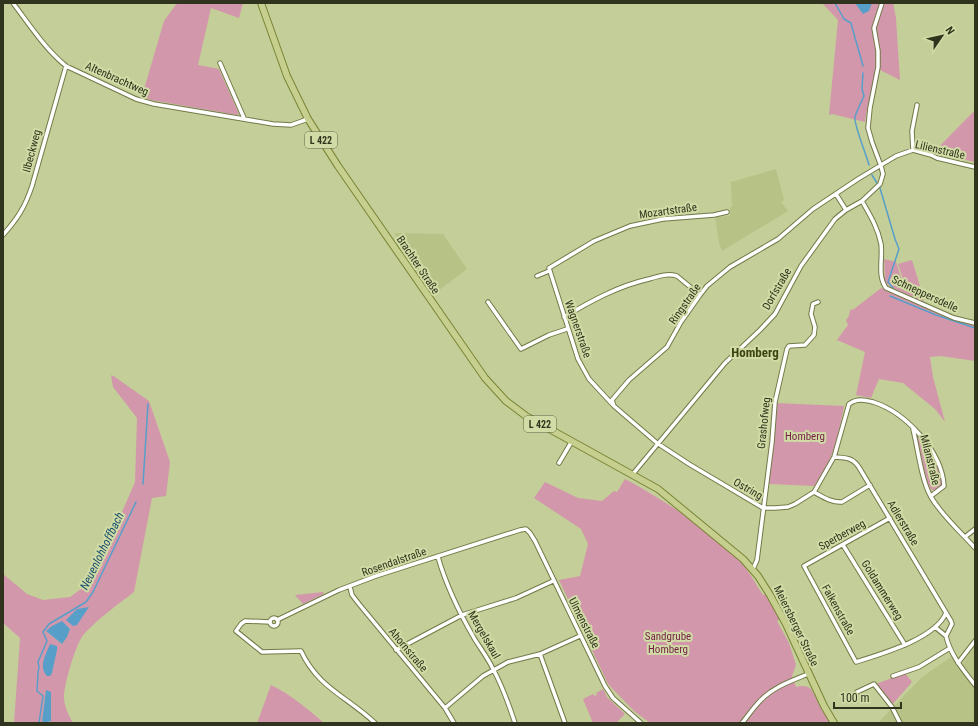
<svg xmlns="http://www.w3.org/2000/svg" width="978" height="726" font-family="'Roboto Condensed',sans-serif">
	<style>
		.built { fill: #b7c287 }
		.green { fill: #d397ac; fill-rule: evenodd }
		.water { fill: #579fc9 }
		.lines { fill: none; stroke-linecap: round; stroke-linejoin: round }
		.stream { stroke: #579fc9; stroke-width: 1.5 }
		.street-casing { stroke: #727a48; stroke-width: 5.5 }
		.primary-casing { stroke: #798436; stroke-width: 8 }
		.street { stroke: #fff; stroke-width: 3.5 }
		.primary { stroke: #c7cf8e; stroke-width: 6 }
		.labels { text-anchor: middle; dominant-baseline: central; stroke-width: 4; stroke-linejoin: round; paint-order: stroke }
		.shield { fill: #d1dba5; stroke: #606646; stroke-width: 1 }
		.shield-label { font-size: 10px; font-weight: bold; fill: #30341e }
		.street-label { font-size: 11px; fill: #30341e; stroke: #d1dba5 }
		.park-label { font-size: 11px; fill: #751e46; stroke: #d1dba5 }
		.water-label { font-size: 12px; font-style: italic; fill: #19506e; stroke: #d1dba5 }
		.quarter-label { font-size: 13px; font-weight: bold; fill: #3e4411; stroke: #d1dba5 }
	</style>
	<rect width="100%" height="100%" fill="#c4ce98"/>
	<path class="built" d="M776,169l8,31 -3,2 7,9 -66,40 -3,-8 -4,-26 15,-1v-9h2l-1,-25z
		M394,233l49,1 24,35 -33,25z
		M975,645v78h-97l44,-46 29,-20 8,12z"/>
	<path class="green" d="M177,3h66l-4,15 -28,-10 -13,57 21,4 20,45 -2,1 -86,-15 -9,-4 22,-75z
		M822,3h71l3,15 4,62 -20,-10 -4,1c-3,18 -9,34 -11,51l-33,-8 -3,1 9,-95z
		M975,110v52l-42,-9z
		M884,259l12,3 10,29 12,-3 6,14 -33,-15 -6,-5z
		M912,260l8,26 -13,4 -9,-26z
		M881,288l94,36v37l-34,-5 -11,1 3,20 12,45 -10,-13 -32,-26 -24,-4 -8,19 -15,-3 9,-43 -28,-12 11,-15 -2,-5 3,-4 1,-6 4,-1z
		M111,375l4,2 34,24 21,61 -4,34 -14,2 -18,94c-17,13 -35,26 -50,42 -8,9 -20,50 -20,63 0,9 5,19 9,26h-27l5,-2 -5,-30 -4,30 2,2h-30l6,-85 -17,-15v-49l24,20 16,6 27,-3 18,-13 12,-21 35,-81 2,-64 -24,-31zM66,625l4,4 -8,15 -16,-13z
		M776,403l68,3c-5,26 -12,60 -30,80l-45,-2z
		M916,433c11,9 26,39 26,53l-4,4h-6l-4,-4z
		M625,479c39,21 81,48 113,80 10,10 17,24 25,36l2,-1 15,25 -3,2 12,22 7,22 -4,11 4,11c6,-1 10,-2 15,2l11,21 8,13h-180l-16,-12 -26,-27 -49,-104 21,-4 8,-32 -7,-15 -47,-31 11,-16 33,16 24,3 12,-10 3,1z
		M323,592l1,2 -21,10 -8,-9z
		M905,673l7,9 -20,23 -16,-21z
		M271,685c19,9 37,24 53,38h-67z
		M603,689l4,8 18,17 -9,9h-23l-10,-24 10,-5 2,2 2,-1 -1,-2z"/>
	<path class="water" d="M855,3h17l-3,8 -6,3z
		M89,607l-12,18 -4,1 -7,-6 11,-11z
		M62,621l8,8 -3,8 -5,7 -16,-13 6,-5z
		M50,644l7,2v4l-5,23 -2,3h-3c-9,-9 -1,-22 3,-32z
		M46,690l5,2v29l-7,2 -2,-2z"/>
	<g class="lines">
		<path class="stream" d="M835,3l9,16 7,4 1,4 11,39
			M863,73l-1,16 2,7c-3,7 -7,14 -9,21 -2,5 12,40 14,48
			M872,175l5,8
			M880,188l15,51 4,10 -11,33 5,6
			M890,296l46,19 39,13
			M143,484l5,-80
			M39,723l4,-27 -6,-5 1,-18 1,-6 -1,-5 9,-21 -4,-9 6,-8 37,-22 7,-10 43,-90"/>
		<defs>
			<path id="street" d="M13,3c16,21 32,46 53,63l70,33 18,5 119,20 18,1 17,-6
				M220,63l24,55
				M913,150l-1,-19 5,-26
				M836,194l10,16
				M862,201c8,14 16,27 19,43 2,15 -4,31 5,44l68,30 21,5
				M3,235c15,-17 22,-28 29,-49l34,-120
				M537,276l12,-5
				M488,302l33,47 28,-14 18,-6
				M564,317c27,-16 54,-31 85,-38 10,-3 19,-6 28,-3l23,19
				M613,405l-24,-26 -11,-20 -29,-91 45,-27 36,-15 33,-7 51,-4 13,-3
				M913,429c5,20 8,50 18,68 12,20 29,34 44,51
				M834,457c12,1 19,0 26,12l91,152 1,3 -6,12
				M559,463l13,-22
				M632,475l93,-112 35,-33 15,-16 26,-48 34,-47 11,-9 16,-9 18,-17 3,-10 -2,-8 -9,-24 -4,-14 2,-20 8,-41v-16l-4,-23 8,-25
				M814,492c9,5 18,11 28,10l28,-17
				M931,496l13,-10c-2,-35 -39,-74 -71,-84 -8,-2 -16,-4 -24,2l-15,53 -20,35 -19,12 -7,3 -13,1h-12l-74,-44 -32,-21 -43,-37 -2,-6 17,-20 38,-33 14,-25 19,-27 7,-9 23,-19 48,-28 35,-30 45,-30 38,-23 17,-6 18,5 6,3 38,9
				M890,518l-86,48 52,96c25,-8 79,-23 90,-49
				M965,537l10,-8
				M843,545l62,100
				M438,557c8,28 21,55 36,81 6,10 14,20 19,31 9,16 16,36 22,54
				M753,569l4,-9 15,-118 3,-40 12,-53 2,-3 16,-1 9,-10 1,-8 -4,-13 2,-10 5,-2
				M350,587l2,8 7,9 86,104 9,15
				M270 622a4 4 0 1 1 8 0a4 4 0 1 1-8 0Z
				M277,620l62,-30 37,-14 144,-46 6,-1 4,4 5,8 70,145 8,12 28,25
				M270,622l-25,-1 -4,3 -5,7 26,21 39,-1c17,37 47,46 74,72
				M935,627l11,9
				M946,636c4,18 17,34 29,49
				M396,650l66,-35 54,-17 37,-17
				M540,654l25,69
				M958,663l17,-22
				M893,676l26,-9 31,-19
				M857,692l17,-8 18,23 8,16
				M445,708l38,-32 25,-14 32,-8 40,-18
				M742,723c6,-7 11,-15 18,-22 13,-14 31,-20 48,-27"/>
			<path id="primary" d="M261,3l26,73 21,43 30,47 147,212 21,23 20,15 132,73 85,70 15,17 12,19 16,29 38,82 10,17"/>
		</defs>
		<use href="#street" class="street-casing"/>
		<use href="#primary" class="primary-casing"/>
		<use href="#street" class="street"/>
		<use href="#primary" class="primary"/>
	</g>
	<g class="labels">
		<g class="shield">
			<rect x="305" y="132" width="32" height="16" rx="3"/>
			<rect x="524" y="416" width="32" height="16" rx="3"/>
		</g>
		<g class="shield-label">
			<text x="321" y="140">L 422</text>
			<text x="540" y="424">L 422</text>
		</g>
		<g class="street-label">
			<text transform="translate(117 79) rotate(24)">Altenbrachtweg</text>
			<text transform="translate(940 150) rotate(13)">Lilienstraße</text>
			<text transform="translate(32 151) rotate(-75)">Ilbeckweg</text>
			<text transform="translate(668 211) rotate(-8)">Mozartstraße</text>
			<text transform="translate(418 265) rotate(56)">Brachter Straße</text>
			<text transform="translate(777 289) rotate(-60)">Dorfstraße</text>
			<text transform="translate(925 294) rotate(25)">Schneppersdelle</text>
			<text transform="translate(685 304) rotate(-55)">Ringstraße</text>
			<text transform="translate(578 329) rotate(71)">Wagnerstraße</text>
			<text transform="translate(764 423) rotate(-84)">Grashofweg</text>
			<text transform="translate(930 460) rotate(76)">Milanstraße</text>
			<text transform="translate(748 489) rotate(30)">Ostring</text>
			<text transform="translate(903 523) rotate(59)">Adlerstraße</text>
			<text transform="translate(842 535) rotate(-29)">Sperberweg</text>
			<text transform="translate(394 562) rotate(-19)">Rosendalstraße</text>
			<text transform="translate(882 590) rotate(58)">Goldammerweg</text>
			<text transform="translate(838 610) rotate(61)">Falkenstraße</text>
			<text transform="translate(584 623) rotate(63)">Ulmenstraße</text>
			<text transform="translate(796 626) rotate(64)">Meiersberger Straße</text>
			<text transform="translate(484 635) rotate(60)">Mergelskaul</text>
			<text transform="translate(408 650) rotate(50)">Ahornstraße</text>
		</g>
		<g class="park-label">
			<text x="805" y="436">Homberg</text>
			<text x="668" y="636">Sandgrube<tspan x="668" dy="13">Homberg</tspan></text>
		</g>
		<g class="water-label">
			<text transform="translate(102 551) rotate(-64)">Neuenlohhoffbach</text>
		</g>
		<g class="quarter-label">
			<text x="755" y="352">Homberg</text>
		</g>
	</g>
	<rect width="978" height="726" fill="none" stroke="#30341e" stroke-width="8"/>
	<g transform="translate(942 36) rotate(56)" stroke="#d1dba5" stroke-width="3" paint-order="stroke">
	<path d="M0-3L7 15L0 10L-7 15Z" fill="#30341e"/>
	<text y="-6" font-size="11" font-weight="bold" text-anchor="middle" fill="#30341e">N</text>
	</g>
	<path d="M834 702v6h67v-6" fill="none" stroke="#30341e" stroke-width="2"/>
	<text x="840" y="702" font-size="12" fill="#30341e" stroke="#d1dba5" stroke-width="3" paint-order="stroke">100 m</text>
</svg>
